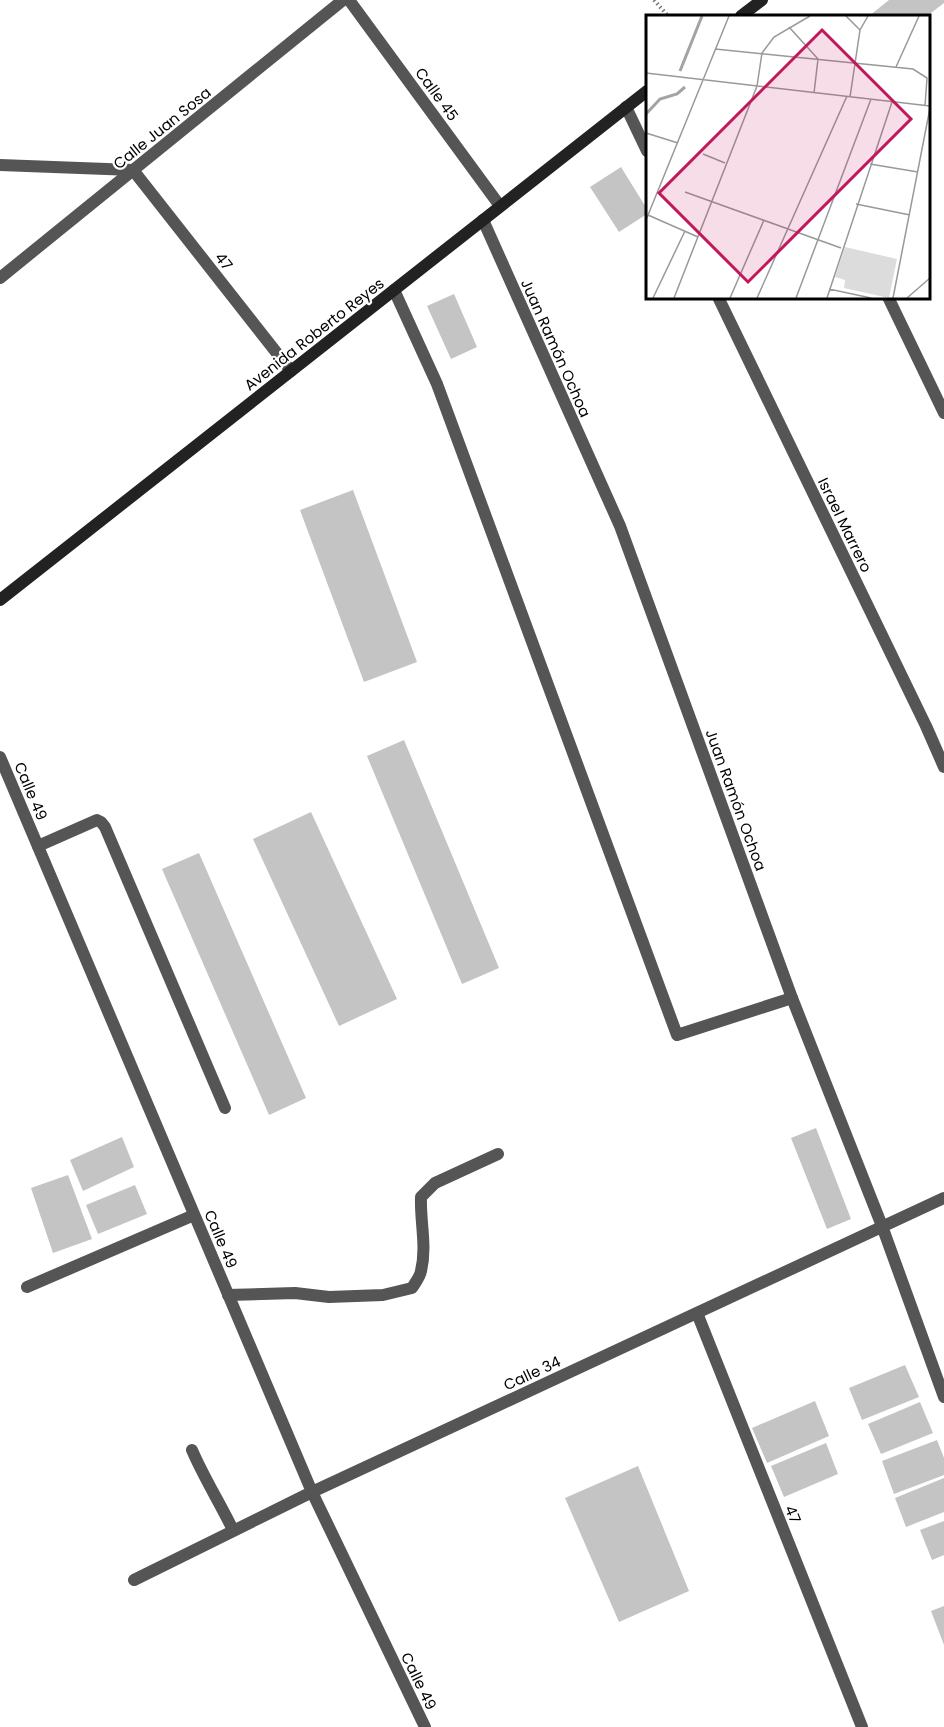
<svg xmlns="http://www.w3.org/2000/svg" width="944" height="1727" font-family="Poppins,sans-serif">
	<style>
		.building { fill: #c4c4c4 }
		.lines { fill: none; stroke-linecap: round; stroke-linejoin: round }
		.path { stroke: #777; stroke-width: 4; stroke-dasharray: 1.5 3; stroke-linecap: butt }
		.service { stroke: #555; stroke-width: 12 }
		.minor { stroke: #555; stroke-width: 12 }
		.secondary { stroke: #222; stroke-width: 12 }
		.labels { text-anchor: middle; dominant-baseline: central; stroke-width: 4.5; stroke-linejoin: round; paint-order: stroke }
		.street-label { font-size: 15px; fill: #000; stroke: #fff }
		.inset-river { fill: none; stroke: #a3a3a3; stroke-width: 3 }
		.inset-road { fill: none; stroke: #999; stroke-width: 1.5 }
		.view { fill: #c2185b; fill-opacity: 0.15; stroke: #c2185b; stroke-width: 3 }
		.inset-edge { fill: none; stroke: #000; stroke-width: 3 }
	</style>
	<rect width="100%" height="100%" fill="#fff"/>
	<path class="building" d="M889,0h55v3l-17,13h-58z
		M621,167l26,42v5l-28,18 -29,-45z
		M454,294l23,53 -26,12 -24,-53z
		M353,490l64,172 -53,20 -64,-172z
		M404,740l95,228 -37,16 -95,-228z
		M311,812l86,187 -58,27 -86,-187z
		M199,853l107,245 -37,17 -107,-246z
		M816,1128l35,91 -24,10 -36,-91z
		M122,1137l12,30 -51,24 -13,-31z
		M68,1175l24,64 -39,14 -22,-65z
		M135,1185l12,29 -49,20 -12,-29z
		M905,1365l14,32 -57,23 -13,-32z
		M815,1401l14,35 -62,27 -15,-35z
		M920,1402l13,31 -52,21 -13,-30z
		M937,1440l7,18v17l-50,19 -12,-33z
		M826,1443l12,31 -54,23 -13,-31z
		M638,1466l51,125 -70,31 -54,-124z
		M944,1478v34l-38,15 -11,-29z
		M944,1521v34l-12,5 -12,-30z
		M944,1606v39l-13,-34z"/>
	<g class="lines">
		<path class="path" d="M654,0l14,16"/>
		<path class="service" d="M394,290l43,94 240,651 115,-37
			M38,846l59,-26 4,2 4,5 120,281
			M228,1295l67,-2 34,4 54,-2 29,-7c3,-5 8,-11 9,-17 6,-25 -1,-49 0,-74l14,-14 63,-29
			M192,1450c12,28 28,53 41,80"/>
		<path class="minor" d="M349,0l151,206
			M626,107l21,44
			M0,165l133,5 158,201
			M483,220l137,306 172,472 90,228 62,171
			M0,278l343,-278
			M718,297l208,429 18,41
			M888,297l56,116
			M0,757l312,735 113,235
			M27,1287l167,-72
			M697,1313l165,414
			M134,1580l178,-88 632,-294"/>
		<path class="secondary" d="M741,16l21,-16
			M0,600l647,-509"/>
	</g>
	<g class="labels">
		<g class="street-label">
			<text transform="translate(437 94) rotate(54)">Calle 45</text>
			<text transform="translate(162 128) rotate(-39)">Calle Juan Sosa</text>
			<text transform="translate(224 261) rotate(52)">47</text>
			<text transform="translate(314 334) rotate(-38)">Avenida Roberto Reyes</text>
			<text transform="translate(556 348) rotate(66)">Juan Ramón Ochoa</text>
			<text transform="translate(845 525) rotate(64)">Israel Marrero</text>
			<text transform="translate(31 791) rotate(67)">Calle 49</text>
			<text transform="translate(736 800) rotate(70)">Juan Ramón Ochoa</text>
			<text transform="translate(221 1239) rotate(67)">Calle 49</text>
			<text transform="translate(532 1373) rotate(-25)">Calle 34</text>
			<text transform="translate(793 1514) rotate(68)">47</text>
			<text transform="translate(419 1681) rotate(64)">Calle 49</text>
		</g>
	</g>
	<g transform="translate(646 15)">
		<rect width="284" height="284" fill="#fff"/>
		<path d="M199,232l52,12 -8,39 -45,-10 1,-8 -10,-3z" fill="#dcdcdc"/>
		<path class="inset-river" d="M34,56l22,-55M0,99l14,-15 17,-5 8,-7"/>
		<path class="inset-road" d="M200,1l14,14M143,12l29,32 -4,34M69,34l198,20 14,9 -2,28M250,52l23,-51M0,58l284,33M204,82l10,-67 8,-14M0,118l32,10M57,139l22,9M224,149l48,8M39,177l156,56M210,189l54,11M2,200l50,22M0,205l83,-204M183,274l42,9M7,283l32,-67M28,283l83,-212 5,-33 12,-16 36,-21M84,283l34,-78M111,283l90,-202M150,283l75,-199M181,283l65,-196M247,283l37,-190M261,283l23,-20"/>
		<path class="view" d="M176,15l89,89 -163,163 -89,-89z"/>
		<rect width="284" height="284" class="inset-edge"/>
	</g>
</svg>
